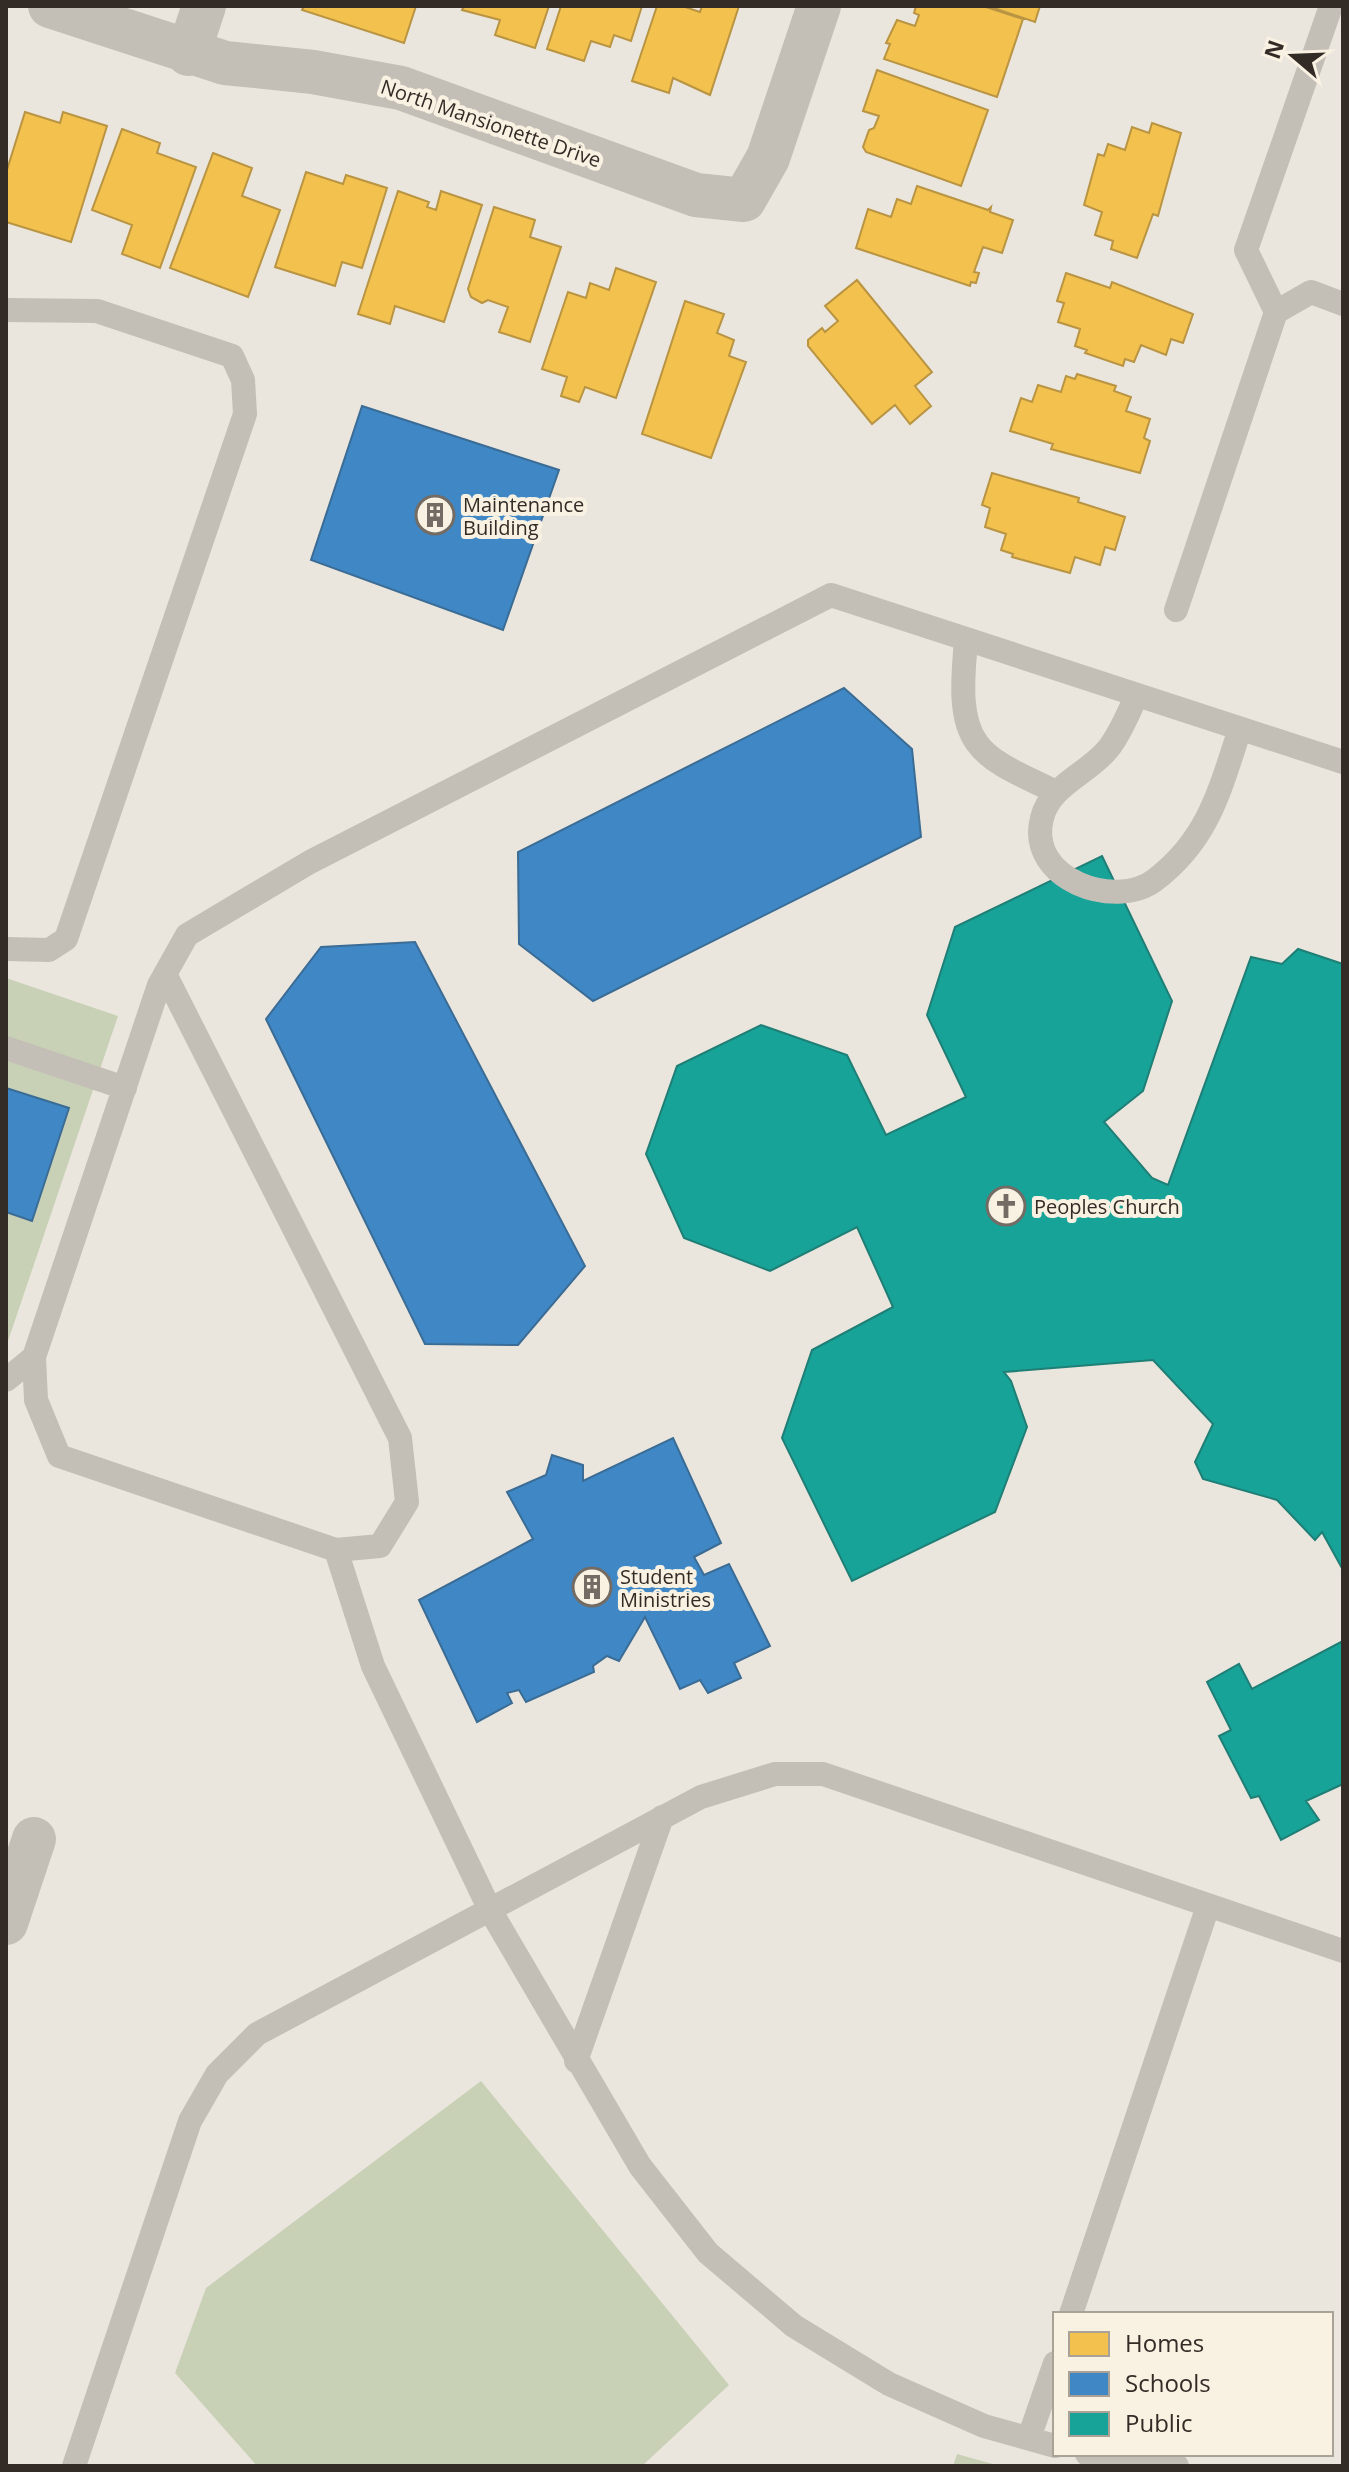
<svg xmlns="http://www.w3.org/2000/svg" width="1349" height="2472" font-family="'Open Sans',sans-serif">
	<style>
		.green { fill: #c8d1b6 }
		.homes { fill: #f2c14e; stroke: #b99442; stroke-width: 2 }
		.schools { fill: #3f88c5; stroke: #3b6c95; stroke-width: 2 }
		.public { fill: #17a398; stroke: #1f7f76; stroke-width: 2 }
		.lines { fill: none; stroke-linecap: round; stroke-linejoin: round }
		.service { stroke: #c3beb6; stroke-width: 24 }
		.minor { stroke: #c3beb6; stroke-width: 44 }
		.labels { text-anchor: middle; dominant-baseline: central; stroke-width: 8; stroke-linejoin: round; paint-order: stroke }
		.street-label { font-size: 20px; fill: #332b25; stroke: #f9f2e3 }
		.poi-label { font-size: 20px; fill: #332b25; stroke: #f9f2e3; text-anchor: start }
	</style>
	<rect width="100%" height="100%" fill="#ebe6dd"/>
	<path class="green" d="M6,978l112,38 -112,331z
		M481,2081l248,304 -87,81h-385l-82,-93 31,-85z
		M957,2454l43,12h-47z"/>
	<path class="homes" d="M304,6h112l-12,37 -102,-33z
		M464,6h85l-14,42 -40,-13 5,-15 -38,-10z
		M561,6h81l-11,35 -17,-6 -4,12 -19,-6 -7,20 -37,-12z
		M657,6h25l18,6 2,-6h37l-29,89 -37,-17 -4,15 -37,-12z
		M916,6h67l40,13 -26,78 -113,-38 6,-15 -4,-1 11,-23 18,6 4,-11 -5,-2z
		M988,6h52l-5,16z
		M877,70l111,40 -27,76 -95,-34 -3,-5 6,-17 5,-2 5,-12 -16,-5z
		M25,112l35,11 3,-11 44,14 -36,116 -65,-20v-49z
		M1152,123l29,10 -23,83 -5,-2 -16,44 -26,-9 2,-8 -18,-6 7,-23 -18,-7 14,-51 6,2 4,-12 17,6 7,-23 17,6z
		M122,129l38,14 -3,10 39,14 -36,101 -38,-14 10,-29 -40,-15z
		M213,153l39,15 -10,28 38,14 -32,87 -78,-29z
		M306,172l37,12 3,-9 41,13 -25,80 -20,-6 -7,24 -60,-19z
		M917,186l71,24 3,-3 -1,5 23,8 -11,33 -19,-6 -9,25 5,1 -3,10 -5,-1 -1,4 -114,-38 12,-39 23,8 6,-18 14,5z
		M398,191l31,11 -2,5 9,3 5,-19 41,14 -38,117 -49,-16 -5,18 -32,-10z
		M494,207l41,13 -5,17 31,10 -31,95 -31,-10 9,-25 -20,-7 -6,3 -11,-6 -3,-8z
		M616,268l40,14 -40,116 -31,-11 -6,15 -18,-6 6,-19 -25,-8 26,-77 18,6 4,-15 19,7z
		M1066,273l44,15 2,-6 81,32 -10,29 -12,-4 -5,16 -25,-10 -7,17 -9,-3 -2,7 -38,-13 2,-3 -12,-4 5,-17 -22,-7 6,-19 -7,-2z
		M857,280l75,92 -17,14 16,20 -21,18 -15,-19 -23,19 -64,-78v-6l14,-12 3,4 13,-11 -13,-15z
		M685,301l39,13 -7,19 17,7 -5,16 17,6 -35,96 -69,-24z
		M1077,374l39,12 -2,5 17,6 -5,14 24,8 -6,19 6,3 -10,32 -89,-24 2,-5 -43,-13 11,-33 11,4 6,-17 23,7 5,-16 9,3z
		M992,473l87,25 -1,4 47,15 -10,33 -10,-3 -5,18 -25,-8 -5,16 -58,-16 1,-3 -12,-4 5,-16 -21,-7 5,-19 -8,-3z"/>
	<path class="schools" d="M362,406l197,64 -56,160 -192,-70z
		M844,688l68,61 9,88 -328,164 -74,-57 -1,-92z
		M415,942l170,324 -67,79 -93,-1 -159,-325 55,-72z
		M6,1088l63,20 -37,113 -26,-9z
		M673,1438l48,105 -27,14 10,18 25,-11 41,82 -36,17 7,15 -33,15 -8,-13 -20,9 -35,-72 -26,44 -12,-5 -14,10 1,6 -68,30 -7,-12 -12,3 5,10 -35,19 -58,-122 114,-61 -26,-47 39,-17 6,-20 31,10v16z"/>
	<path class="public" d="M1102,856l70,145 -29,90 -39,31 48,56 16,7 83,-228 31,7 16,-15 45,15v606l-21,-38 -7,8 -38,-40 -74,-21 -8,-17 18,-38 -60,-64 -149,12 7,9 16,46 -32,85 -143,69 -70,-143 30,-88 81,-43 -36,-80 -87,44 -86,-33 -38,-84 31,-88 84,-41 86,30 39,80 80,-38 -39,-82 28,-88z
		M1343,1641v143l-37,17 13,19 -38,20 -22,-44 -8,2 -32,-62 12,-6 -24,-48 32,-18 13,25z"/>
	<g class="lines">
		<path class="service" d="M6,310l91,1 135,45 11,24 2,34 -179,525 -17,11 -43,-1
			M1276,312l-30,-62 85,-244
			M1176,610l100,-298 35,-20 32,12
			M966,639c-2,31 -9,77 11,104 16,23 55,36 78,49
			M1137,695c-9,18 -16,38 -29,54 -20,25 -58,36 -66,69 -16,62 74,92 113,62 54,-41 65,-91 85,-151
			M165,974l235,464 7,64 -27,44 -44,4
			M6,1048l119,40
			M6,1380l28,-23
			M576,2061l86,-244
			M1071,2314l137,-408
			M1029,2438l26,-75
			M1055,2446l-71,-20 -95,-42 -95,-58 -86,-73 -68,-87 -150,-256 -117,-244 -37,-116 -277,-94 -23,-56 -2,-43 125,-372 28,-50 123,-73 521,-267 512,167
			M1087,2454l90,12
			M74,2466l116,-345 27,-47 40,-40 444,-237 74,-23h48l520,177"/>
		<path class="minor" d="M50,6l175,57 88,9 88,16 295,107 48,5 24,-42 51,-152
			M188,54l16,-48
			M6,1923l28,-84"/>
	</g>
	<defs>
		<symbol id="building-ring" viewBox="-11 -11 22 22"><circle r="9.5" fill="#f9f2e3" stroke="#736c65" stroke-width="1.5"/><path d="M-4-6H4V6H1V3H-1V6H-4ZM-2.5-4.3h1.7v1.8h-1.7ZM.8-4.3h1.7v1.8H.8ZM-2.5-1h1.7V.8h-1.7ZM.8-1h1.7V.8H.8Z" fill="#736c65"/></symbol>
		<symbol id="church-ring" viewBox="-11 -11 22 22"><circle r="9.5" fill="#f9f2e3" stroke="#736c65" stroke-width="1.5"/><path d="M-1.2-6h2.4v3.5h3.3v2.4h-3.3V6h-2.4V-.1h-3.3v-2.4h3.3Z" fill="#736c65"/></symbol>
	</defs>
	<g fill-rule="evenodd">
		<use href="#building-ring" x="413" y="493" width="44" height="44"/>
		<use href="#church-ring" x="984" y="1184" width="44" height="44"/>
		<use href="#building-ring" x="570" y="1565" width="44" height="44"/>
	</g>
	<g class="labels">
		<g class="street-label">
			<text transform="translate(491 123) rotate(19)">North Mansionette Drive</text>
		</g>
		<g class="poi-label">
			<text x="463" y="504">Maintenance<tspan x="463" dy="23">Building</tspan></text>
			<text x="1034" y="1206">Peoples Church</text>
			<text x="620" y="1576">Student<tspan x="620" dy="23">Ministries</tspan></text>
		</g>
	</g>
	<rect width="1349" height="2472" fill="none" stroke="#332b25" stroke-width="16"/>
	<rect x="1053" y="2312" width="280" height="144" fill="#f9f2e3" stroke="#aaa297" stroke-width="2"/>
	<rect x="1069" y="2332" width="40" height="24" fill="#f2c14e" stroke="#aaa297" stroke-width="2"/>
	<text x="1125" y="2352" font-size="24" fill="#332b25">Homes</text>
	<rect x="1069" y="2372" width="40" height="24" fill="#3f88c5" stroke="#aaa297" stroke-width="2"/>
	<text x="1125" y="2392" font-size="24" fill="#332b25">Schools</text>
	<rect x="1069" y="2412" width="40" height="24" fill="#17a398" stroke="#aaa297" stroke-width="2"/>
	<text x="1125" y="2432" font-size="24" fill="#332b25">Public</text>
	<g transform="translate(1293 56) rotate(289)" stroke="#f9f2e3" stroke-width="6" paint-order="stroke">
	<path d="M0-6L14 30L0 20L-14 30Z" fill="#332b25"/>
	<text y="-12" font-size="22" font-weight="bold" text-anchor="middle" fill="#332b25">N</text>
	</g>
</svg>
